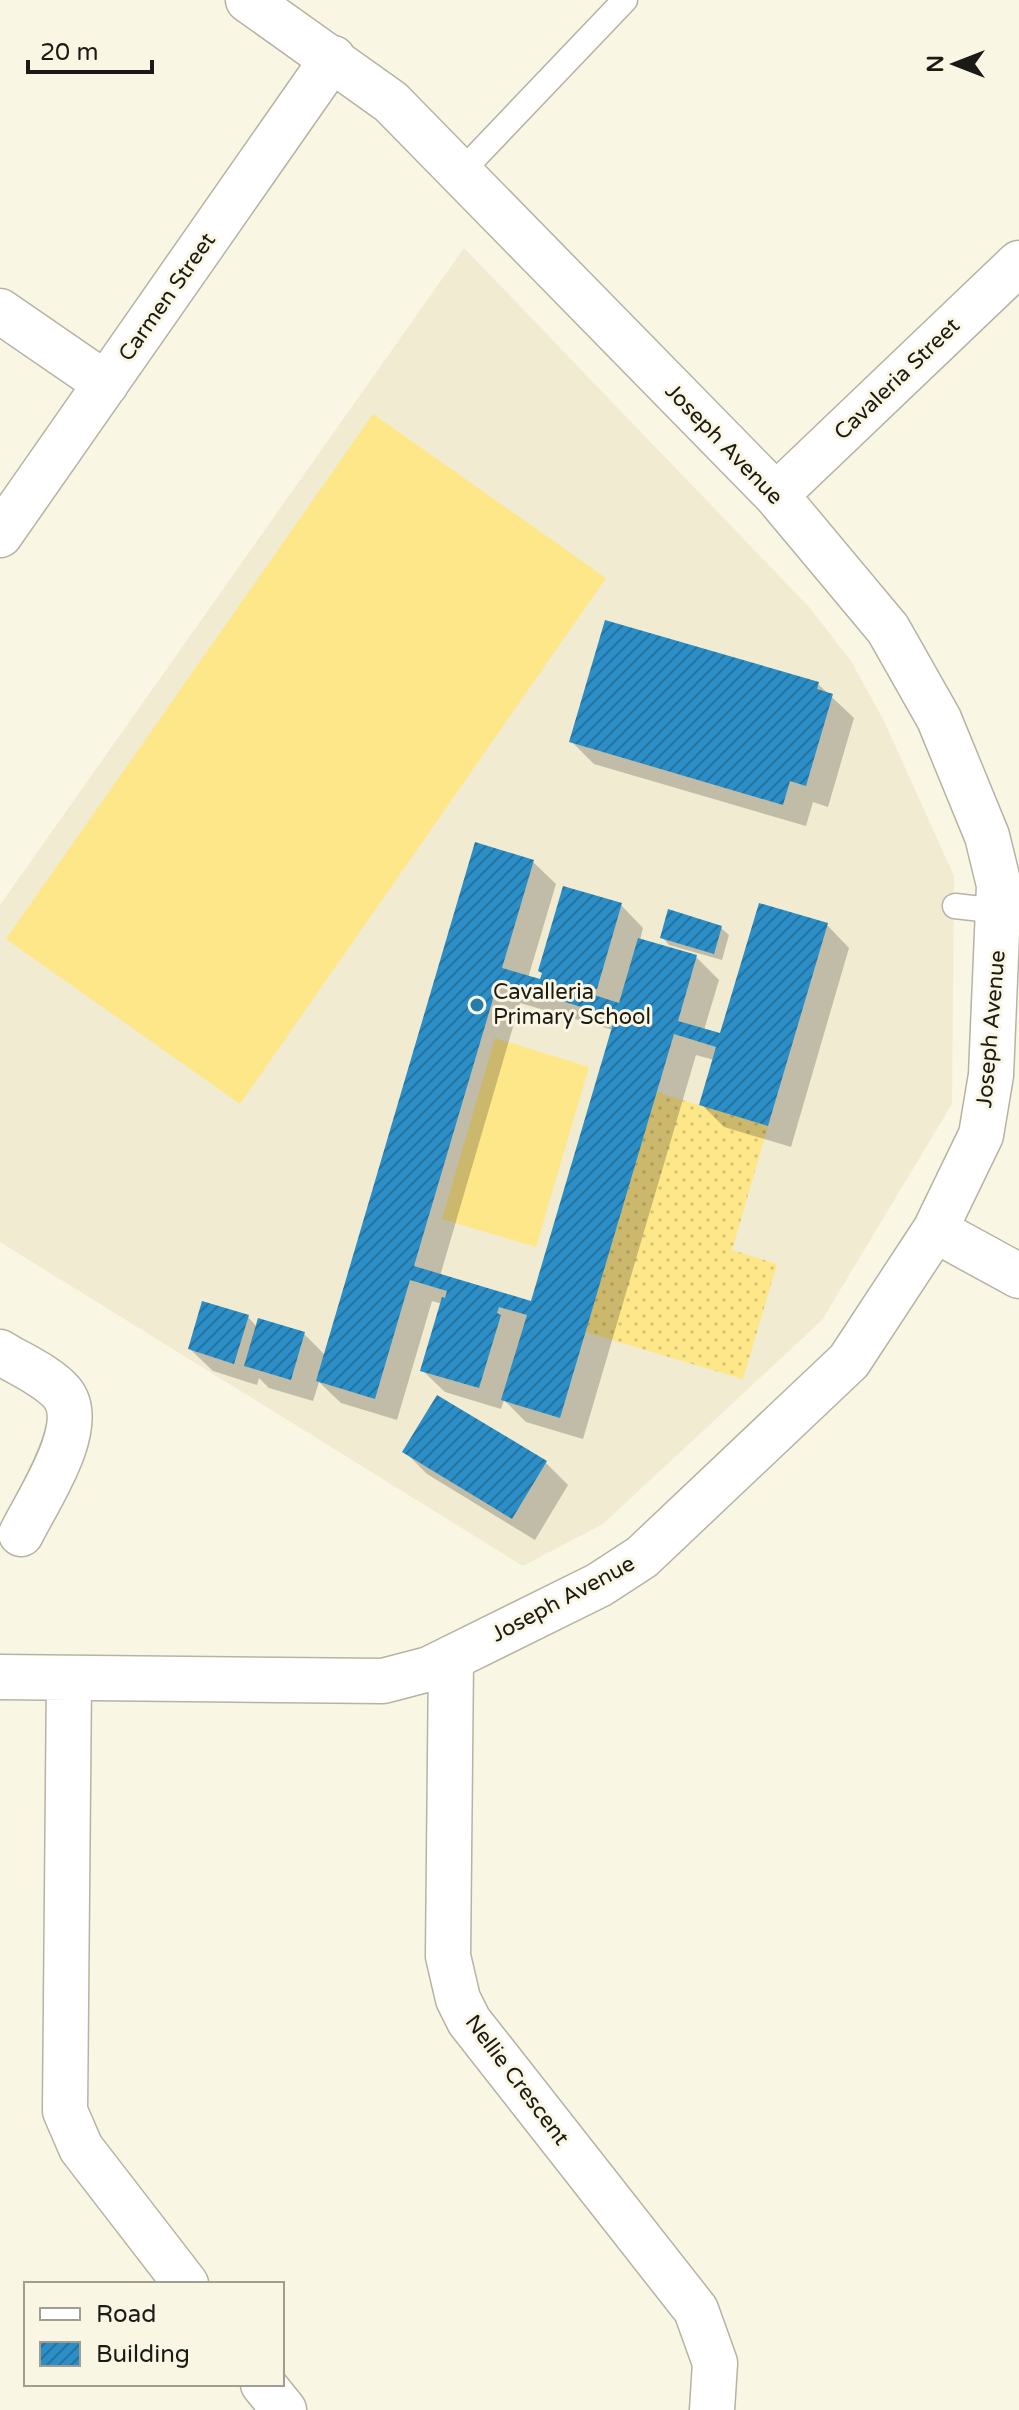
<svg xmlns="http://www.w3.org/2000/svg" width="1019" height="2410" font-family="'Varela Round',sans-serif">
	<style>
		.built { fill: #f0ebd1 }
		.garden { fill: url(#garden-dots) }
		.pitch { fill: #fee789 }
		.shadow { fill: #0003; fill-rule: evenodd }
		.building { fill: url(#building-hatch); fill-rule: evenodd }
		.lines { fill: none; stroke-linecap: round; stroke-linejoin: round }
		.service-casing { stroke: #b7b3a2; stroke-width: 27 }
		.minor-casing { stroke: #b7b3a2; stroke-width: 47 }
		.service { stroke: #fff; stroke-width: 24 }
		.minor { stroke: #fff; stroke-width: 44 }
		.poi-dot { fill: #277bab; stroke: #faf6e4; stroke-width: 3 }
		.labels { text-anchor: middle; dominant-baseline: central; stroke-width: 6; stroke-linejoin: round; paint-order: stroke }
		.street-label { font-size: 22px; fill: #1c1a14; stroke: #faf6e4 }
		.poi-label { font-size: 22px; fill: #1c1a14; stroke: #faf6e4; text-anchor: start }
	</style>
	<defs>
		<pattern id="garden-dots" width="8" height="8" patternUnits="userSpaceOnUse" patternTransform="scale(2)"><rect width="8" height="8" fill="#fee789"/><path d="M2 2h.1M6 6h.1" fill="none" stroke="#d9c675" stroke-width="1.8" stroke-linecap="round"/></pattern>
		<pattern id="building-hatch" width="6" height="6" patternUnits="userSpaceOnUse" patternTransform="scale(2)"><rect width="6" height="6" fill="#2b8ec6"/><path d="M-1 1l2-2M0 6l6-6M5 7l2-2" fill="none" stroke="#2473a0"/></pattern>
	</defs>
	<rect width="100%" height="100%" fill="#faf6e4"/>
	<path class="built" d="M464,248l345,359 42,54 33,60 70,155 -2,228 -130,216 -219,204 -80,42 -523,-324v-337z"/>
	<path class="garden" d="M656,1092l112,34 -36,124 45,14 -34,115 -158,-47z"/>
	<path class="pitch" d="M373,414l233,164 -366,526 -234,-165z
		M495,1038l94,29 -53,180 -94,-28z"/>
	<path class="shadow" d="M818,684l36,34 -26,89 -15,-5 -7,24 -212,-62 -23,-23z
		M533,862l23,22 -28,94 13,3 80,-76 22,23 -3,12 56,17 23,23 -15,50 18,6 105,-111 22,23 -58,199 -67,-20 -23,-23 13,-44 -18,-5 -113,384 -57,-17 -22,-22 -3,9 -56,-17 -23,-22 20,-66 -10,-3 -35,119 -56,-17 -22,-21 -6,19 -44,-13 -10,-10 -2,7 -44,-14 -23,-22 58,-32 9,10 47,7 22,22zM520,1003l93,27 -81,273 -92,-27z
		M721,928l8,7 -7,25 -53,-15 -7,-8z
		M438,1397l108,66 22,22 -33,55 -108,-66 -22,-22z"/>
	<path class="building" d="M605,620l214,62 -2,7 16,5 -27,92 -16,-5 -7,24 -214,-63z
		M475,842l59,18 -32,108 38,11 2,-6 -4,-2 25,-85 59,17 -25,86 -4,-1 -2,6 28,9 19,-65 59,17 -19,66 42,12 39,-130 69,20 -60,203 -69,-21 17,-58 -42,-13 -114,384 -59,-18 26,-85 -28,-8 -2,6 4,2 -22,73 -59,-17 22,-74 3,1 2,-7 -37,-11 -35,119 -59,-18zM498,982l117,35 -84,284 -117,-35z
		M668,909l54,17 -8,28 -54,-16z
		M202,1301l47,14 -15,49 -46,-15z
		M258,1318l47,14 -14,48 -47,-14z
		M437,1395l110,66 -35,58 -110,-67z"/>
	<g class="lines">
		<defs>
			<path id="service" d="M460,173l165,-173
				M955,906l44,5"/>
			<path id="minor" d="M0,311l106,73
				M776,495l243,-232
				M0,535l333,-477
				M935,1230l84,46
				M0,1352c19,12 48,24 62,41 27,33 -25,108 -41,141
				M451,1658l-3,298 10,43 11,22 227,289 19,53 -3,47
				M0,1677l383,4 46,-12 170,-84 43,-28 207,-196 86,-131 46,-95 10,-60 8,-190 -12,-49 -48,-117 -51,-90 -112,-134 -385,-393 -143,-102
				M69,1678l-4,433 16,37 105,136
				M263,2384l21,26"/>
		</defs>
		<use href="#service" class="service-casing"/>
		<use href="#minor" class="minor-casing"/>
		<use href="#service" class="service"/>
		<use href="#minor" class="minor"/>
	</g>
	<circle class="poi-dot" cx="477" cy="1005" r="8"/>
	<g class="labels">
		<g class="street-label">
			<text transform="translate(167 297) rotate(-55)">Carmen Street</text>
			<text transform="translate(897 379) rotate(-44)">Cavaleria Street</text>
			<text transform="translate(724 444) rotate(46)">Joseph Avenue</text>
			<text transform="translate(991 1029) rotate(-85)">Joseph Avenue</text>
			<text transform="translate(563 1599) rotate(-28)">Joseph Avenue</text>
			<text transform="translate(517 2080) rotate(53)">Nellie Crescent</text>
		</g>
		<g class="poi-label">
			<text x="493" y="992">Cavalleria<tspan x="493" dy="25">Primary School</tspan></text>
		</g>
	</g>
	<rect x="24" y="2282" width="260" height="104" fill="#faf6e4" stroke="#a19e91" stroke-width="2"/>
	<rect x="40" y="2308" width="40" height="12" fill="#ffffff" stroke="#a19e91" stroke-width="2"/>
	<text x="96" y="2322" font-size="24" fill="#1c1a14">Road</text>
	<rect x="40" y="2342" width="40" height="24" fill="url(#building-hatch)" stroke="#a19e91" stroke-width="2"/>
	<text x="96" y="2362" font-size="24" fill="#1c1a14">Building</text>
	<g transform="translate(955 64) rotate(270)" stroke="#faf6e4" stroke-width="6" paint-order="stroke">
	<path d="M0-6L14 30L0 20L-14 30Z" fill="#1c1a14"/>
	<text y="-12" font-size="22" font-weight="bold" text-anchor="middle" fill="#1c1a14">N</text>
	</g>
	<path d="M28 60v12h124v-12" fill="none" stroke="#1c1a14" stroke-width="4"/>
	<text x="40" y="60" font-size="24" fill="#1c1a14" stroke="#faf6e4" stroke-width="6" paint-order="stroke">20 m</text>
</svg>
